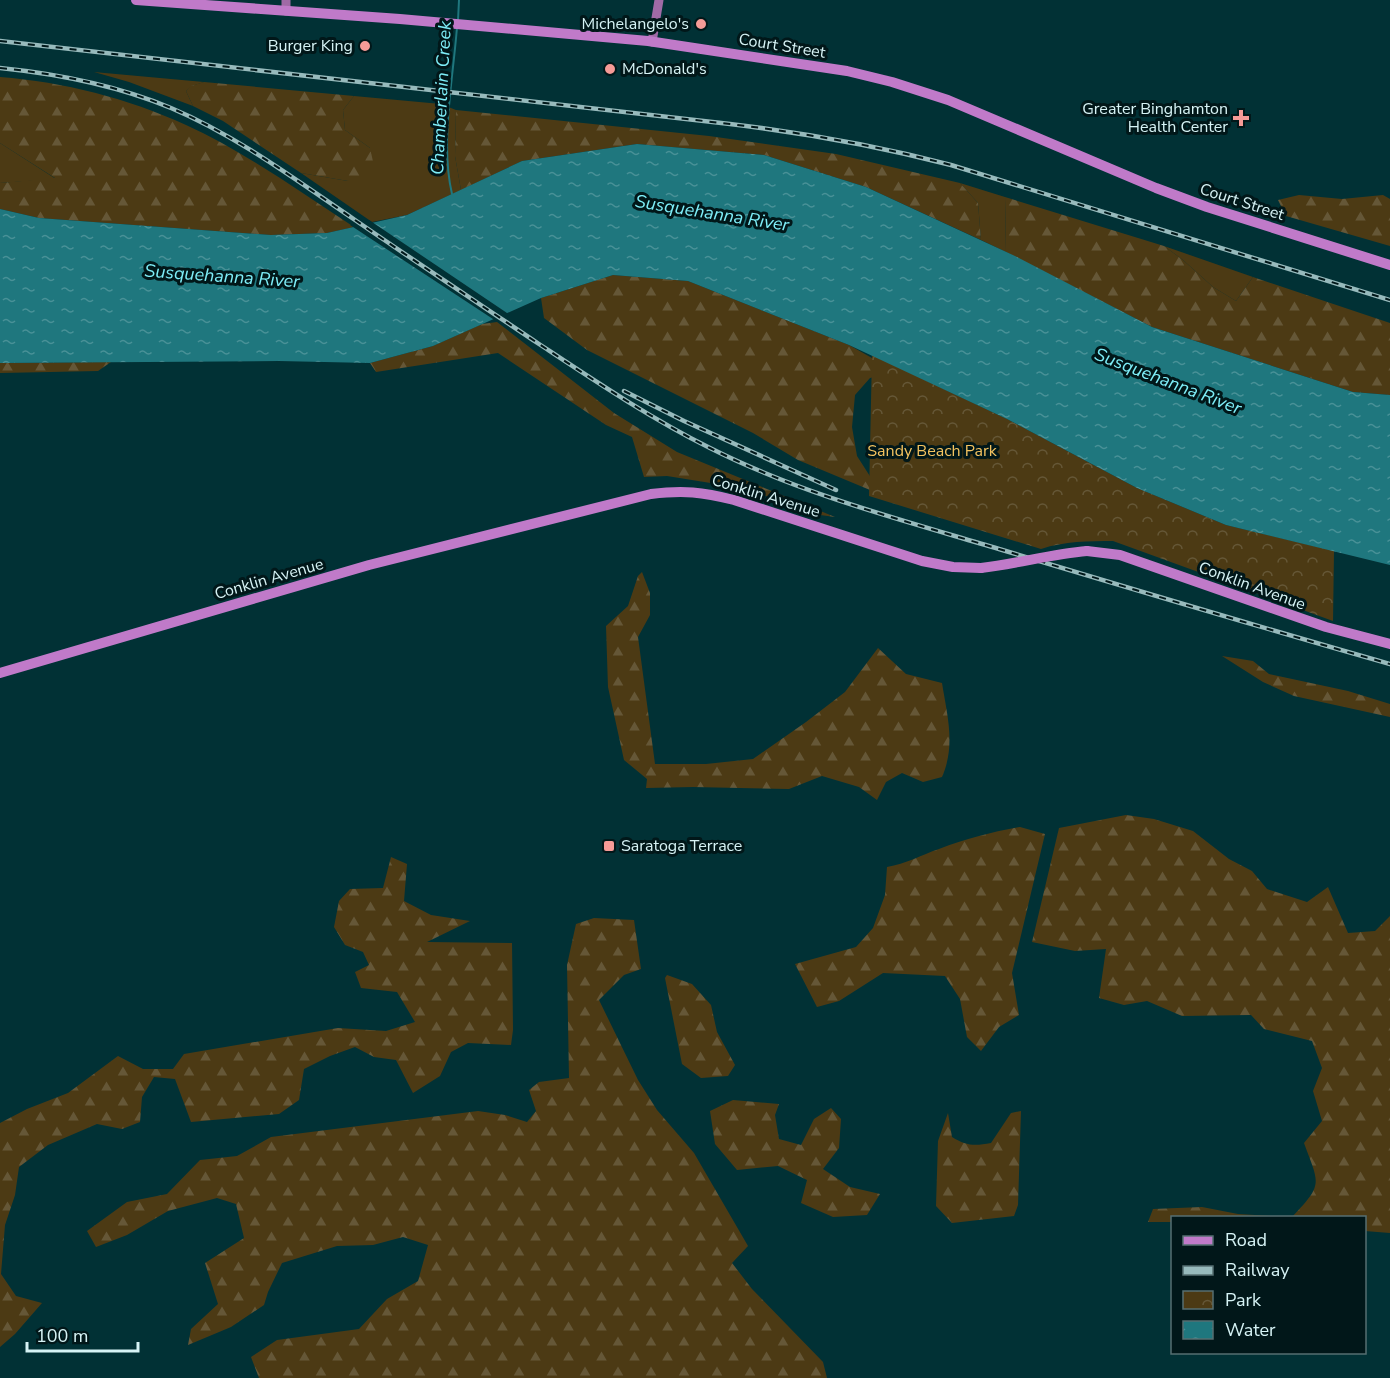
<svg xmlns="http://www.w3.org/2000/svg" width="1390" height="1378" font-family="'Nunito Sans',sans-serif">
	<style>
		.grass { fill: #4c3a14 }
		.forest { fill: url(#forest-firs) }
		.park { fill: url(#park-crowns) }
		.water { fill: url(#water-ripples) }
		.pier { fill: #013135 }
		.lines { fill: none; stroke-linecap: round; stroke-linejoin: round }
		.stream { stroke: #1f777e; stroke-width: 2 }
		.secondary { stroke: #a06aa6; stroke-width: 9 }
		.primary { stroke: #c07ac9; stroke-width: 10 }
		.rail-casing { stroke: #97babc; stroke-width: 4.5 }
		.rail { stroke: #011719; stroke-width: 2; stroke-dasharray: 7; stroke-linecap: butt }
		.primary-bridge { stroke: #c07ac9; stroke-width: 10 }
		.poi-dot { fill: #f59b97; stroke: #011719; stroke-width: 2 }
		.labels { text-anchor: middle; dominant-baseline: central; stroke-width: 6; stroke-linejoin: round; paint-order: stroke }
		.poi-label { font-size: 16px; fill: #d6f3f5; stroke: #011719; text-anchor: end }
		.street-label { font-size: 16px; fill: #d6f3f5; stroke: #011719 }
		.park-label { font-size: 16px; fill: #f4c360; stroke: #011719 }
		.water-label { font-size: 18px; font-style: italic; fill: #7eeef8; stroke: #011719 }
	</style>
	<defs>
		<pattern id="forest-firs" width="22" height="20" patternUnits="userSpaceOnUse" patternTransform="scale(1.5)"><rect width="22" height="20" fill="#4c3a14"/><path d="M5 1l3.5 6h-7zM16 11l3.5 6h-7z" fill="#655737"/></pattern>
		<pattern id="park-crowns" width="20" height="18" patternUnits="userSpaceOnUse" patternTransform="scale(1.5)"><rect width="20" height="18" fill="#4c3a14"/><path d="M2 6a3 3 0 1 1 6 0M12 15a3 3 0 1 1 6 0" fill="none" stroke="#655737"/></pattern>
		<pattern id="water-ripples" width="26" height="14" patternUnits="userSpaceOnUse" patternTransform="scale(1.5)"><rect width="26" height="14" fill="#1f777e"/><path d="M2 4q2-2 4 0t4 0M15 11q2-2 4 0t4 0" fill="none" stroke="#499197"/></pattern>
	</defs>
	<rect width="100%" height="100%" fill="#013135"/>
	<path class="grass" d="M94,72l110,10 -12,4 -6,5 7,15 -64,-24z
		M354,96l87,8 15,6 -1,46 6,34 -54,25 -35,7 -71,-49 47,8 22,-33 -25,-18 -2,-20z
		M0,143l56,36 -56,4z
		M960,183l45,14 1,55 -25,-12 -3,-37z
		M1164,246l89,31 -17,24 -23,-14 -30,-27z"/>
	<path class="forest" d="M0,77c64,5 127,21 186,48 59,27 113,66 168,102l-27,6 -56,2 -232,-17 -39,-9v-26l55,-5 -55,-35z
		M204,82l150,14 -11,14 2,20 25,18 6,27 -28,6 -47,-8 -78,-52 -30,-15 -7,-15 5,-5z
		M456,110l253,26 127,18 124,29 18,20 3,37 -115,-53 -102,-32 -127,-11 -115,17 -61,29 -6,-34z
		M1299,195l43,4 41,-4 7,4v47l-104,-30 -8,-16z
		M1005,197l159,49 19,14 30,27 23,14 17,-24 137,46v72l-37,-3 -201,-65 -146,-75z
		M613,275l75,6 161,64 67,38 -30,-9 -16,4 -15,17 -3,32 5,29 25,39 -84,-35 -45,-27 -166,-83 -43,-32 -3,-20z
		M497,322l117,91 63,39 158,65 -22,-3 -65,-25 -81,-13 -23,1 -12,-40 -26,-12 -108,-72 -122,19 -6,-9 63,-17 49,-22z
		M111,362l-13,9 -98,2v-10z
		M642,572l8,21v22l-12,22 17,127h51l47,-5 53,-37 39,-30 33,-44 28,26 36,9c5,32 14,62 0,94l-19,5 -21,-9 -16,9 -9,18 -18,-13 -37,-11 -33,13 -96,-2 -47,1 1,-9 -23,-19 -16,-73 -2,-61 22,-20 10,-30z
		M1222,656l31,5 16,13 79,17 42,13v13l-96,-21 -31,-14z
		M1126,815l28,4 39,12 36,28 23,12 15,18 40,13 21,-15 20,46 27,-2 15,-15v317l-25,-2 -1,-13 -72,-1c32,-33 27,-33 12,-74l18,-22 -9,-30 9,-23 -10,-27 -48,-12 -13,-14 -69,1 -35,-15 -23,4 -25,-7 7,-49 -31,2 -43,-9 27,-114z
		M1020,827l25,7 -33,139 7,42 -20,12 -18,24 -14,-14 -7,-38 -15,-23 -62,-3 -44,28 -22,6 -22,-43 61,-17 17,-19 12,-33 2,-28c19,-3 34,-12 52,-18 27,-10 53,-17 81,-22z
		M391,857l16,7 -3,37 27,14 39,6 -43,21 85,1 1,87 -2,15 -43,-2 -17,9 -11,24 -27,17 -17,-33 -22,-3 -19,-10 -25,9 -26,13 -5,31 -20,14 -88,8 -16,-43 -21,-2 -12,20 -2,25 -18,7 -25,-5 -49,21 -29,22 -4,28 -10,30 -4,49 15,22 26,7 -27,31 -15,13v-224l27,-14 41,-16 50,-37 25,13h30l11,-15 154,-26 48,3 29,-9 -18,-30 -36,-4 -6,-16 14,-7 -6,-13 -18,-7 -11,-18 5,-26 11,-12 33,-1z
		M594,918l40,2 7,49 -17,6 -25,25 39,80 19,30 37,43 54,93 -16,17 20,26 71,73 4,16h-568l-8,-21 26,-17 82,-11 28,-30 31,-18 10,-36 -25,-8 -30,8 -36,1 -55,17 -14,29 -4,13 -33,22 -43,18 3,-16 27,-25 -13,-41 39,-25 -8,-34 -19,-6 -49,13 -41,24 -31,12 -9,-16 40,-29 40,-8 33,-34 37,-4 34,-19 207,-26 27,4 22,7 9,-11 -7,-21 10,-8 30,-4 -2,-113 9,-41z
		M667,975l25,9 19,21 6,27 18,33 -7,11 -27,2 -19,-14 -17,-86z
		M733,1100l46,4 -4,11 4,24 22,6 13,-26 17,-11 10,11 -2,29 -16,21 27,18 30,7 -13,21 -34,2 -32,-14 6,-23 -29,-14 -41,4 -22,-26 -5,-33z
		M1021,1111l-3,94 -4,11 -62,7 -16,-17 2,-65 10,-28 4,24c14,9 23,9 39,6l20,-30z
		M1202,1207l36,7 51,3 -117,1v4h-24l5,-13z"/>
	<path class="park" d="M872,355l135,64 130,69 89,37 108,26 -1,70 -220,-80c-25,0 -48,0 -72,8l-172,-53z"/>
	<path class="water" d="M637,144l127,11 102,32 149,69 137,71 201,65 37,3v170l-164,-40 -89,-37 -130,-69 -158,-74 -161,-64 -75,-6 -72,23 -108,48 -63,17 -91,-2 -279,2v-154l39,9 232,17 56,-2 80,-18 115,-54z"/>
	<path class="pier" d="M369,220l3,2 138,93 -14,6 -146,-96z"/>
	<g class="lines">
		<path class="stream" d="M458,21l1,-21
			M452,194c-12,-51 1,-114 5,-167"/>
		<path class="secondary" d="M286,0v11
			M652,42l7,-42"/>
		<path class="primary" d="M136,0l264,19 248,22 199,30 45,11 56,18 208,88 51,19 183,58
			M1087,551l33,4 206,72 64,17
			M0,673l369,-108 282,-71c33,-4 51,-2 83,6l188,61 31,6 28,1"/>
		<defs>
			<path id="rail" d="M0,41l730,83c75,9 148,22 221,41l439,135
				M0,68c59,6 116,17 171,40 66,28 125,72 184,112 61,42 123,83 184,124 56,37 111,74 171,104 91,46 192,72 289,101 130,39 260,78 391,115
				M624,391l60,30 152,69"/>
		</defs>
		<use href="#rail" class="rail-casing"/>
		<use href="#rail" class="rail"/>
		<path class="primary-bridge" d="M981,568c36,-4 70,-14 106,-17"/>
	</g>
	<g class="poi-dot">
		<circle cx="701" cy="24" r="6"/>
		<circle cx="365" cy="46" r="6"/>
		<circle cx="610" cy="69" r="6"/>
		<path d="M1238 109h6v6h6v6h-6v6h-6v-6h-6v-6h6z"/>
		<rect x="603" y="840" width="12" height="12" rx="3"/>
	</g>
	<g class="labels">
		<g class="poi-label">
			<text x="689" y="24">Michelangelo's</text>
			<text x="353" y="46">Burger King</text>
			<text x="622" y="69" text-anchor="start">McDonald's</text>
			<text x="1228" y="109">Greater Binghamton<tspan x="1228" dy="18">Health Center</tspan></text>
			<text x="621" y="846" text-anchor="start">Saratoga Terrace</text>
		</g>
		<g class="street-label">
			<text transform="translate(782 46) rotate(9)">Court Street</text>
			<text transform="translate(1242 202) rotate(18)">Court Street</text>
			<text transform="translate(766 496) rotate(17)">Conklin Avenue</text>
			<text transform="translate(269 579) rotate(-16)">Conklin Avenue</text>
			<text transform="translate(1252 586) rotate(20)">Conklin Avenue</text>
		</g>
		<g class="park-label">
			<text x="932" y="451">Sandy Beach Park</text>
		</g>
		<g class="water-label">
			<text transform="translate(441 98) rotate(-87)">Chamberlain Creek</text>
			<text transform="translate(712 213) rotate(9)">Susquehanna River</text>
			<text transform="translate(222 276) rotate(4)">Susquehanna River</text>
			<text transform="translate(1168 381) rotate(21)">Susquehanna River</text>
		</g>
	</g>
	<rect x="1171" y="1216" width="195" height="138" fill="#011719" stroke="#566f71" stroke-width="1.5"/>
	<rect x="1183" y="1236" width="30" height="9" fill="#c07ac9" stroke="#566f71" stroke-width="1.5"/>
	<text x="1225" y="1246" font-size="18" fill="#d6f3f5">Road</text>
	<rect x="1183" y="1266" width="30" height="9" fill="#97babc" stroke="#566f71" stroke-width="1.5"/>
	<text x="1225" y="1276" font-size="18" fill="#d6f3f5">Railway</text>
	<rect x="1183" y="1291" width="30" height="18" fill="url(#park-crowns)" stroke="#566f71" stroke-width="1.5"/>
	<text x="1225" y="1306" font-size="18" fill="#d6f3f5">Park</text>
	<rect x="1183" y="1321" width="30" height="18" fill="url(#water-ripples)" stroke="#566f71" stroke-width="1.5"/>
	<text x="1225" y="1336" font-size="18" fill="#d6f3f5">Water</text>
	<path d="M27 1342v9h111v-9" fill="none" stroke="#d6f3f5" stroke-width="3"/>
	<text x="36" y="1342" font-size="18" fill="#d6f3f5" stroke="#011719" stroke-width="4.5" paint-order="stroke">100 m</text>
</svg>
